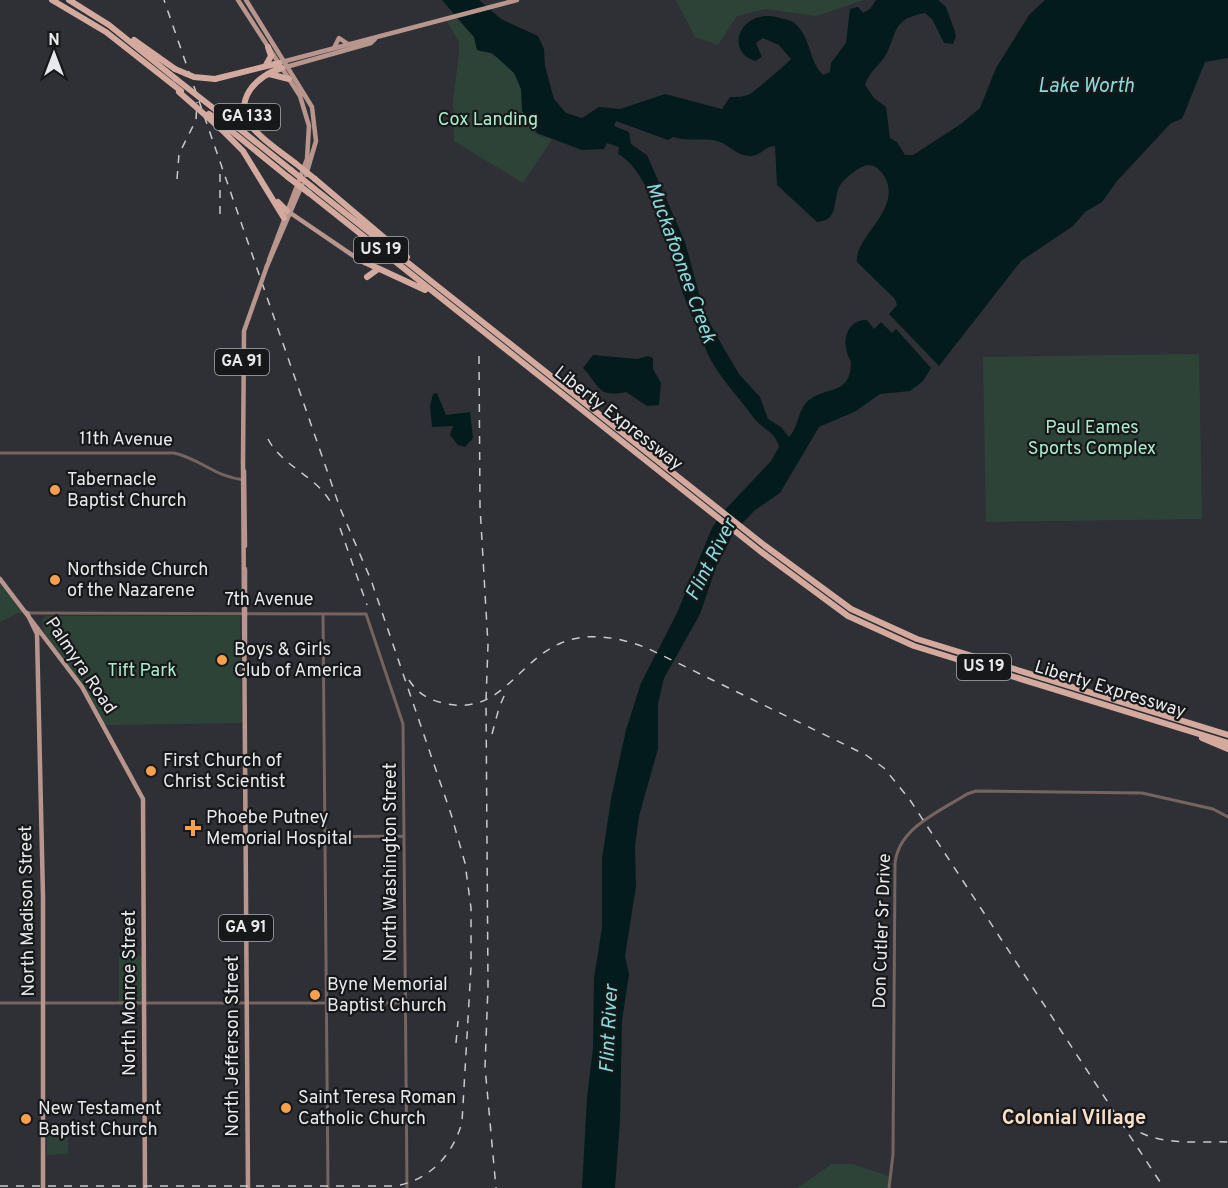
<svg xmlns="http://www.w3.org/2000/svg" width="1228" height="1188" font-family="Overpass,sans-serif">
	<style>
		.green { fill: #2e4338 }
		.water { fill: #031b1c }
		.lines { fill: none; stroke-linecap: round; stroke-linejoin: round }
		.minor { stroke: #75645f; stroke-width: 3 }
		.major { stroke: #b9968d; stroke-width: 4.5 }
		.highway { stroke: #d4aa9f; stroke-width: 6 }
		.rail { stroke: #c8c9cc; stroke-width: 1.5; stroke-dasharray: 8 8; stroke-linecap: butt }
		.major-bridge { stroke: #b9968d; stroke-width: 4.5 }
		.highway-bridge { stroke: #d4aa9f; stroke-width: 6 }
		.poi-dot { fill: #f9a04c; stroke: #17181a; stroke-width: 2 }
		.labels { text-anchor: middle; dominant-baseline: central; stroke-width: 4.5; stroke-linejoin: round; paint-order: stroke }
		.shield { fill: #17181a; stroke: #a9aaad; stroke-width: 1.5 }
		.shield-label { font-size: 16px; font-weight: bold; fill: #e8e9ec }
		.park-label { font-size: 18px; fill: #abedcb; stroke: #17181a }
		.street-label { font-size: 18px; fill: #e8e9ec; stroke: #17181a }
		.poi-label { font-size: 18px; fill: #e8e9ec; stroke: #17181a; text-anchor: start }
		.water-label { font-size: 20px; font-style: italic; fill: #87dbdd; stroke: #17181a }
		.neighbourhood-label { font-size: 20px; font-weight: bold; fill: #f9dfca; stroke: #17181a }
	</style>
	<rect width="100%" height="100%" fill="#2f3035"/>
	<path class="green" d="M676,0h187l-46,16 -52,-7 -28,7 -19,29 -23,-8z
		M457,19l17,18 2,10 4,5c17,0 37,19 41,36 5,22 -3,46 31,51l-29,44 -69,-42 -1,-40 6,-47v-12l-12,-21z
		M1199,354l3,165 -216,3 -3,-165z
		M3,583l23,30h-8l-18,9v-37z
		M46,616h194l2,107 -138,2c-7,-12 -14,-26 -21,-38 -14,-20 -41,-42 -41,-68z
		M119,956h24l1,46 -25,1z
		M47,1126h21v28l-21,1z
		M832,1164h20l40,13 -4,11h-91z"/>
	<path class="water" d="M442,0h37l22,19 37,17 6,13 1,17 9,33 12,14 16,5 17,-11 21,2 45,-15 57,15 8,-12c7,0 14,0 20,-3 5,-3 39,-32 41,-35l-12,-14 -16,-7 -7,5 6,14 -7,4c-32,-10 -14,-55 25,-43 4,1 10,2 13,4 18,13 15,38 30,53l7,-3 1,-9 15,-20 4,-34 8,-2 5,6 7,-4 6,-9h62l8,7 8,22 2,7 -3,8 -9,-1 -12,-24 -7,-6c-35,6 -27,22 -41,45 -7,9 -16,16 -19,27l9,13 12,9 4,31 7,4 8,13h8l48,-31 19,-16 16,-40 33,-53 16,-15h183v58l-23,4 -23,57 -11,4 -54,58 -15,21 -17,10 -12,14 -52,35 -82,105 -50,-52 8,-9 -2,-6 -38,-37c-3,-26 50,-55 25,-89 -4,-5 -8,-8 -15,-8 -10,3 -26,15 -29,25 -5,14 0,30 -21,32l-40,-37 -2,-39c-10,0 -14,10 -25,10 -12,0 -20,-10 -30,-14 -11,-5 -31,0 -47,-5l-5,3 -52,-19 -2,5 15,6 2,12 16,11 38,87 19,70 19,35 16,27 21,23 8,22 13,8 8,10c10,-10 8,-27 20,-37 17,-14 42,-4 42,-38 -10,-17 -7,-42 16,-42l7,9 7,-7 11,11 4,-4 35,39 -8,13 -13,10 -30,3 -24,17 -37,16 -39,66 -25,17 -21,22 -18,35 -16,47 -36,64 -6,26v45l-19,67 -4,30 1,40 -11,70 4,18 -7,47 -2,99 -5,68h-33l5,-90 6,-50 1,-70 8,-50v-69l9,-60 15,-69 15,-47 36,-70 35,-85 11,-16 48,-51 8,-14c-3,-15 -17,-18 -26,-30 -15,-21 -37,-43 -47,-67 -7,-20 -17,-39 -24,-59 -11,-35 -31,-121 -64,-137l1,-7 -12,-4 -3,6 -22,1 -45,-17 -15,-22 -1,-22 -7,-16 -22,-20 -15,-3 -3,-13z
		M593,355l44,4 11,-3 5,2v11l8,14 -2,22 -12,1 -21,-14c-29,6 -26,-6 -43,-24z
		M437,393l9,22 24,-3 3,26 -8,9 -7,-2 -8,-10 3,-9 -21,1 -2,-21 3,-12z"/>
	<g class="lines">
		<path class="minor" d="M0,453h174c27,6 41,24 70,27
			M28,613l338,1 37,110 4,464
			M323,614l5,574
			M296.5 839a3.5 3.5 0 1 1 7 0a3.5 3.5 0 1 1-7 0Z
			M303,837l101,-1
			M0,1003h405
			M889,1188l4,-34 2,-290c3,-36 44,-52 72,-70l9,-3 166,2 71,16 15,8"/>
		<path class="major" d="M238,0l62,96 9,30 -2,33 -38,101
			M246,0l66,107 4,34 -10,34
			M334,48l5,-10 9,6
			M282,62l235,-62
			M286,67l85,-24 4,-4
			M289,212l69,47
			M267,266l35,-81
			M243,462l5,726
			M244,471l1,75
			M0,579l82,108 61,112 2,389
			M27,613l10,21 6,263v291
			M245,651v-82"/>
		<path class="highway" d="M52,0l54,32 75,59
			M69,0l40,25 67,54
			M134,40l41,29
			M266,65l5,-9 -3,-9
			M282,68c-25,7 -51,33 -30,59 11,14 29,25 43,36
			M269,74l20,5
			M215,79l64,-16
			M217,111l74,59
			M224,125l64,52
			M221,129l22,22 41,67
			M315,179l92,78
			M311,186l453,359 87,64 66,30 311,96
			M309,193l451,358 88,65 66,30 314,97
			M278,202l9,9
			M358,259l67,31
			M367,277l11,-8
			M1202,738l26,11"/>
		<path class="rail" d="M220,174v45
			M177,179l2,-25 17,-34 1,-18
			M479,356l1,150 8,139 -2,55 2,286 -3,81 11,121
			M268,439c15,29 52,38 65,68
			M340,528l27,77
			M409,680c8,13 20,20 34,23 58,14 73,-41 118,-60 28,-12 60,-5 86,5l219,107 18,13 26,32 254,388
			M492,734l7,-26 8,-19
			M456,1043l2,-22
			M1127,1124c28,23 67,17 101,18
			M0,1186h395c35,-6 58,-31 67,-64l9,-155v-59l-6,-45 -14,-49 -80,-234 -31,-72 -176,-508"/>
		<path class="major-bridge" d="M243,462l1,-131 23,-65"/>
		<path class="highway-bridge" d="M175,69l19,8 21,2
			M176,79l41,32
			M179,92l42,37
			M209,114l15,11
			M295,163l20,16
			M291,170l20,16
			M288,177l21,16"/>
	</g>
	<g class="poi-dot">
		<circle cx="55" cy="490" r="6"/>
		<circle cx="55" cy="580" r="6"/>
		<circle cx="222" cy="660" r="6"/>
		<circle cx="151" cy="771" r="6"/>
		<path d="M190 819h6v6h6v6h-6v6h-6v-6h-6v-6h6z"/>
		<circle cx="315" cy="995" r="6"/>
		<circle cx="286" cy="1108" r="6"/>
		<circle cx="26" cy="1119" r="6"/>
	</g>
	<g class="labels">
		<g class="shield">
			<rect x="214" y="104" width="66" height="26" rx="4.5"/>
			<rect x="354" y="237" width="54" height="26" rx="4.5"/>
			<rect x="215" y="349" width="54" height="26" rx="4.5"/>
			<rect x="957" y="654" width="54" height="26" rx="4.5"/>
			<rect x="219" y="915" width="54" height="26" rx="4.5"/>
		</g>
		<g class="shield-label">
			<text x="247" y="117">GA 133</text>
			<text x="381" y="250">US 19</text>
			<text x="242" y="362">GA 91</text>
			<text x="984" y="667">US 19</text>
			<text x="246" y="928">GA 91</text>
		</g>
		<g class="park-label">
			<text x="488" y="120">Cox Landing</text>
			<text x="1092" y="428">Paul Eames<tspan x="1092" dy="21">Sports Complex</tspan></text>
			<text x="142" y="671">Tift Park</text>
		</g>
		<g class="street-label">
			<text transform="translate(618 419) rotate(38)">Liberty Expressway</text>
			<text transform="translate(126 440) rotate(1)">11th Avenue</text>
			<text x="269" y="600">7th Avenue</text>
			<text transform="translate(80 666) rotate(56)">Palmyra Road</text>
			<text transform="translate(1110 690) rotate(17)">Liberty Expressway</text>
			<text transform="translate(391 862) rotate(-90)">North Washington Street</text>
			<text transform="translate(28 911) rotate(-91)">North Madison Street</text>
			<text transform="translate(883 931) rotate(-88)">Don Cutler Sr Drive</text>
			<text transform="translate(130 993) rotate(-90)">North Monroe Street</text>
			<text transform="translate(233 1046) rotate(-90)">North Jefferson Street</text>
		</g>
		<g class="poi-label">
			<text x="67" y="480">Tabernacle<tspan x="67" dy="21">Baptist Church</tspan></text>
			<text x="67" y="570">Northside Church<tspan x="67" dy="21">of the Nazarene</tspan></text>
			<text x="234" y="650">Boys &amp; Girls<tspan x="234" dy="21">Club of America</tspan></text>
			<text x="163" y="761">First Church of<tspan x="163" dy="21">Christ Scientist</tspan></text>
			<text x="206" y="818">Phoebe Putney<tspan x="206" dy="21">Memorial Hospital</tspan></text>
			<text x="327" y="985">Byne Memorial<tspan x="327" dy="21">Baptist Church</tspan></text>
			<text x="298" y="1098">Saint Teresa Roman<tspan x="298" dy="21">Catholic Church</tspan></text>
			<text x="38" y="1109">New Testament<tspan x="38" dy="21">Baptist Church</tspan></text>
		</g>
		<g class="water-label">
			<text x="1086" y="87">Lake Worth</text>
			<text transform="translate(680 263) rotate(70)">Muckafoonee Creek</text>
			<text transform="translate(712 560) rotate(-63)">Flint River</text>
			<text transform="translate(610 1029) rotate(-87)">Flint River</text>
		</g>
		<g class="neighbourhood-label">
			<text x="1074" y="1119">Colonial Village</text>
		</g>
	</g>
	<g transform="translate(54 54)" stroke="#17181a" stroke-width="4.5" paint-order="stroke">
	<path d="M0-4.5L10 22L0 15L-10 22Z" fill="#e8e9ec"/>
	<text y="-9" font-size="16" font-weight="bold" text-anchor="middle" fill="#e8e9ec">N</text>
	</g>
</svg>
